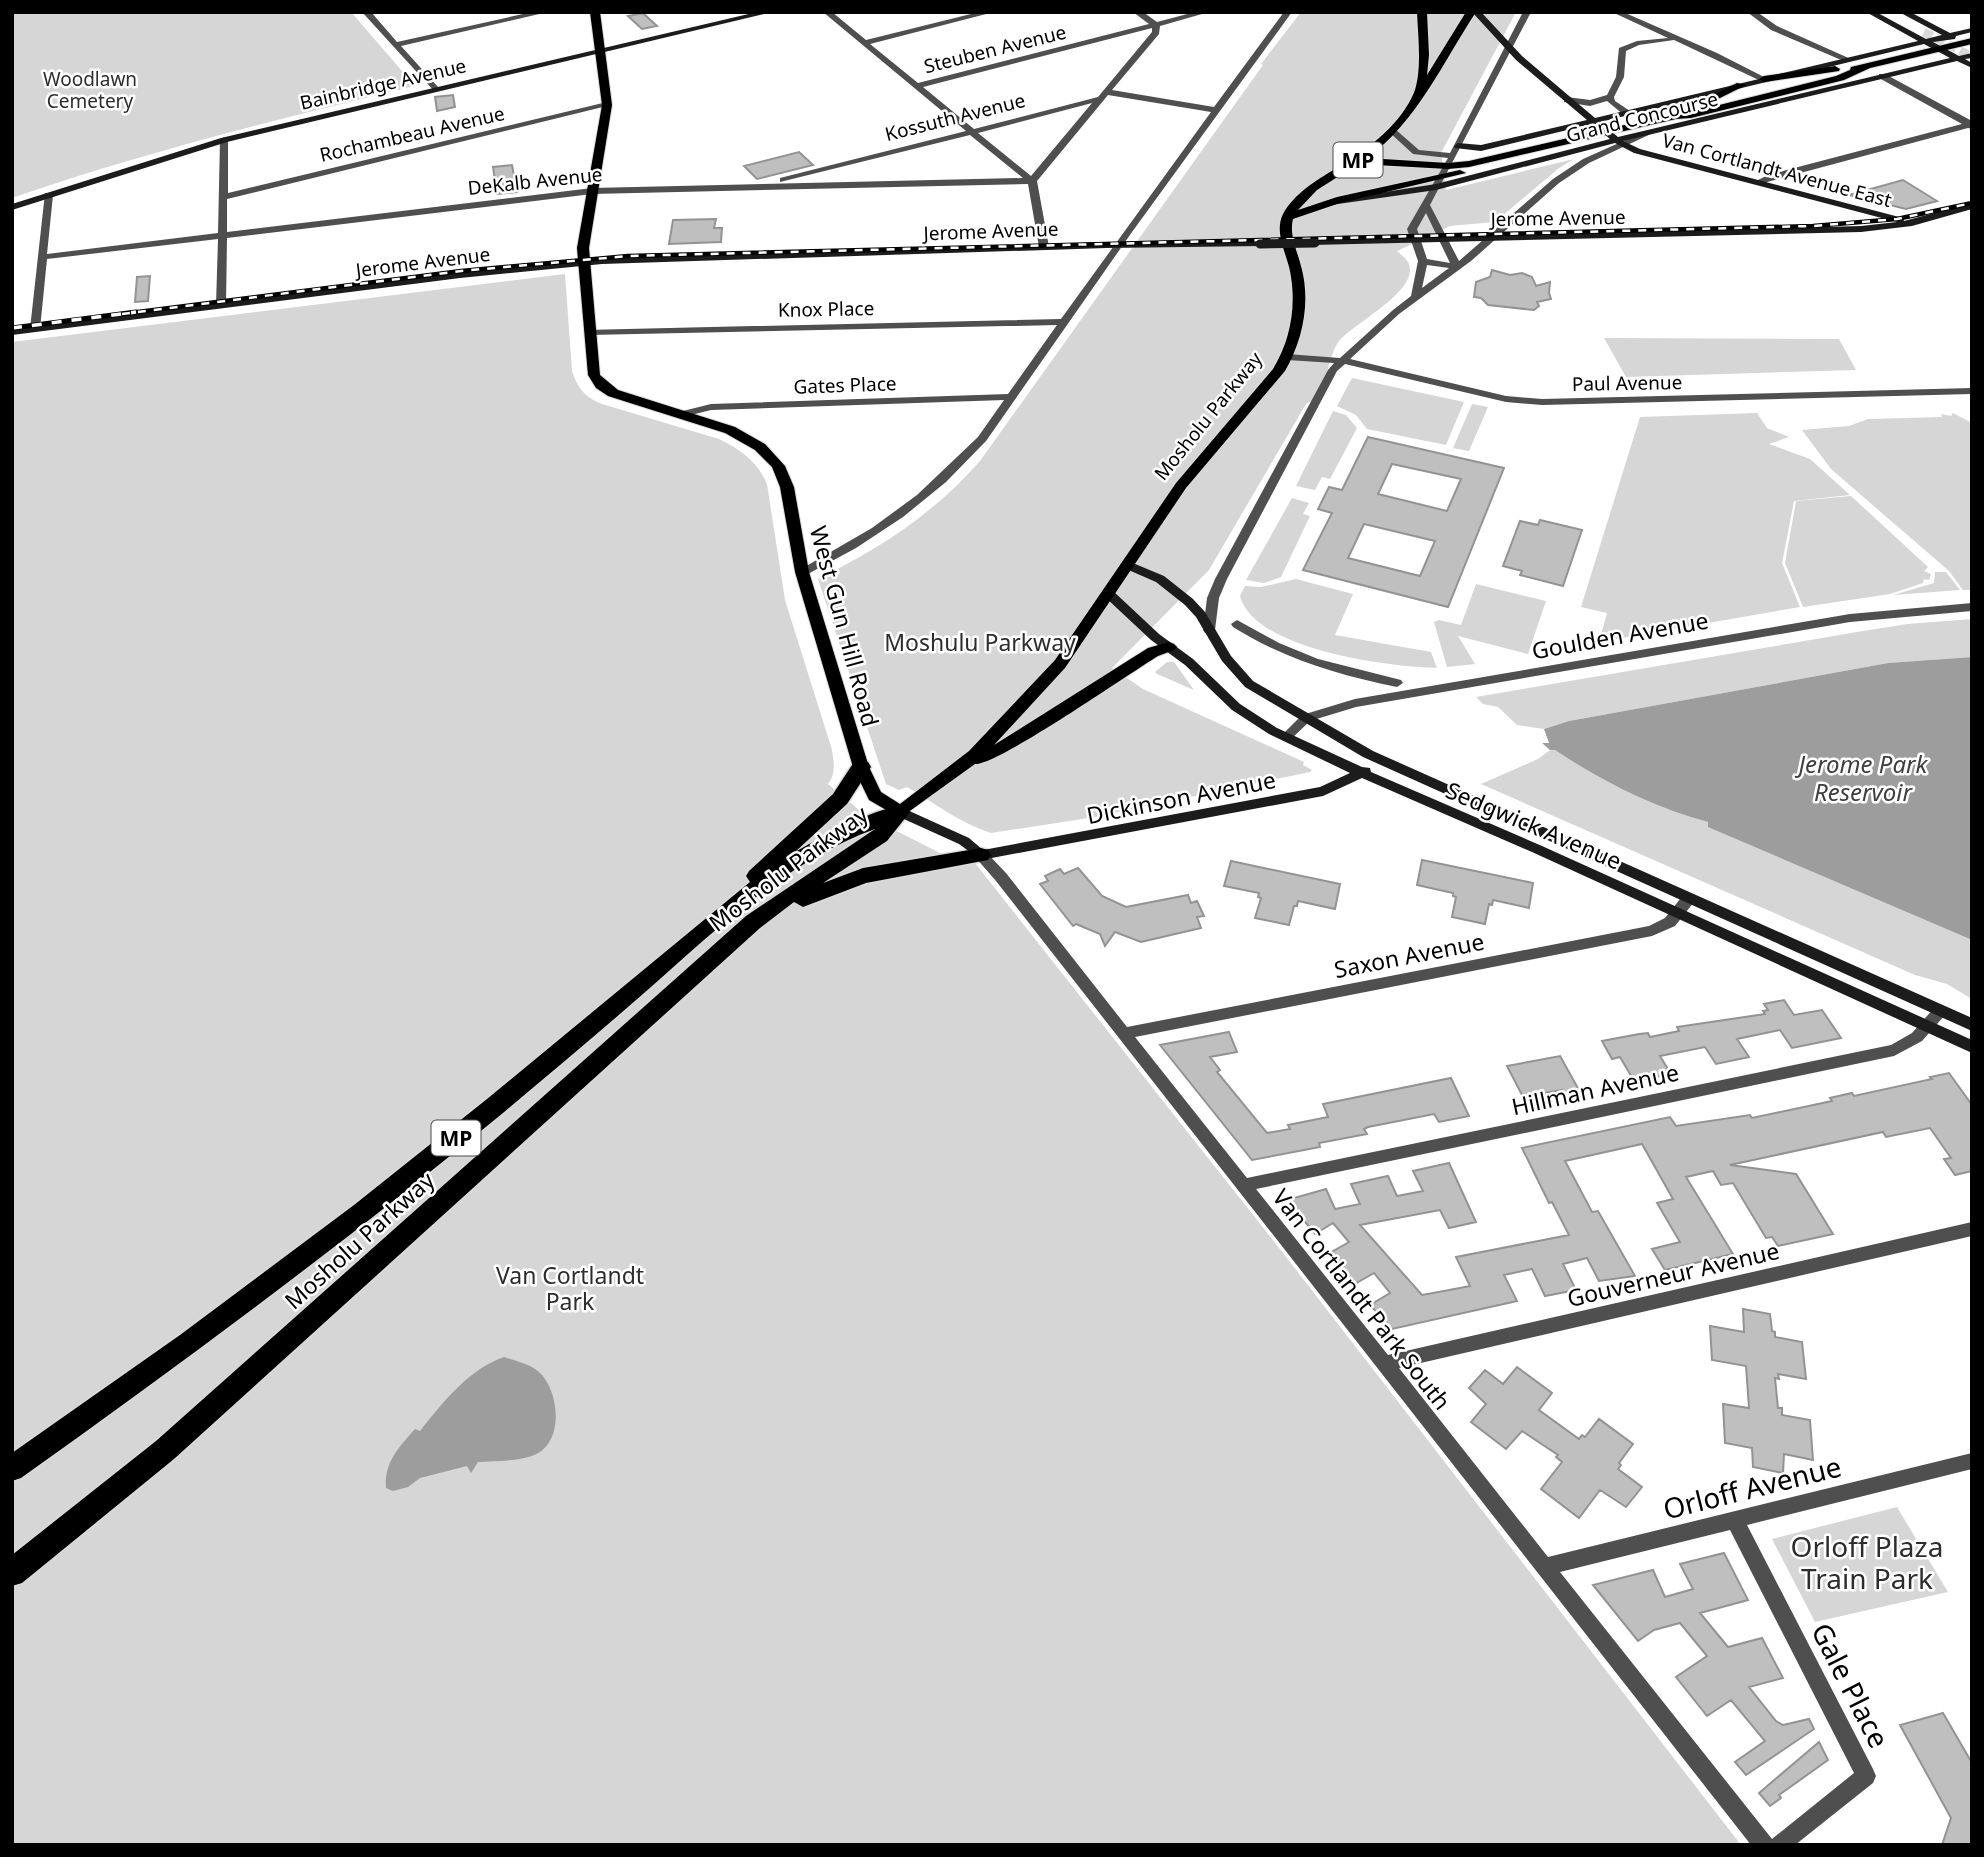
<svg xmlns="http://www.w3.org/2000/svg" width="1984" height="1857" font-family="'Noto Sans',sans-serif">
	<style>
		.green { fill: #d6d6d6 }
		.water { fill: #9d9d9d }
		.building { fill: #bfbfbf; stroke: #939393; stroke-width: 2; fill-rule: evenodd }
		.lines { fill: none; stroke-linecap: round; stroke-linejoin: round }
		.secondary-tunnel { stroke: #d9d9d9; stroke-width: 9; stroke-dasharray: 9 4.5; stroke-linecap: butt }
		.primary-casing { stroke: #dbdbdb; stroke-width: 2 }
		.highway-casing { stroke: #dbdbdb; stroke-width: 3 }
		.street { fill: #4f4f4f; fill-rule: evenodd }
		.secondary { fill: #1c1c1c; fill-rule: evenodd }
		.primary { fill: #000; fill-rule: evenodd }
		.highway { fill: #000; fill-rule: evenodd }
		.rail-far1-casing { stroke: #000; stroke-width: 4.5 }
		.rail-casing { stroke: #000; stroke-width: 5 }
		.rail-far1 { stroke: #fff; stroke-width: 2.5; stroke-dasharray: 8; stroke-linecap: butt }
		.rail { stroke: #fff; stroke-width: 3.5; stroke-dasharray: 10; stroke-linecap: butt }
		.secondary-bridge { stroke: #1c1c1c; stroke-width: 9 }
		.labels { text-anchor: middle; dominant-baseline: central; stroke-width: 5; stroke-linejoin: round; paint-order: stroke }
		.far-street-label { font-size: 19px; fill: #000; stroke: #fff }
		.far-park-label { font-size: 19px; fill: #2d2d2d; stroke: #fff }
		.shield { fill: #fff; stroke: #4c4c4c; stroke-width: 2 }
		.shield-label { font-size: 21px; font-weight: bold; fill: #000 }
		.street-label { font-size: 23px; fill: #000; stroke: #fff }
		.park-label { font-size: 23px; fill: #2d2d2d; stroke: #fff }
		.water-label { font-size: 24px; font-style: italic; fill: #3e3e3e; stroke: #fff }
		.near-street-label { font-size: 28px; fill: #000; stroke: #fff }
		.near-park-label { font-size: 28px; fill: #2d2d2d; stroke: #fff }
	</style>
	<rect width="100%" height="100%" fill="#fff"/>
	<path class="green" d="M12,12h339l64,74c-136,33 -270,66 -403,112z
		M1301,12h215l-75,141 5,37 128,-31 -15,9 -64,54 -45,4 -53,25c3,3 9,7 11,11 15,29 -60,63 -71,82 -11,18 -9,51 -31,60l-97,166 -97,98 31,21 161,73 -1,3 9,5 -2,2 -215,45 -104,16c-32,-10 -56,-30 -84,-46l-8,3 -13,-6 -68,-205c64,-32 114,-64 162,-118l283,-396 -2,-1z
		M565,274l7,97c6,18 13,26 30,33l117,35c22,11 38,22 48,45l18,116 47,150c2,13 4,24 -4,34l37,31 75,38 35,10 308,390 458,592h-1729v-1503z
		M1604,338l235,1 17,31 -230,7z
		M1352,378l112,24 -18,43 -79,-16 -11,-14 -19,-9z
		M1472,404l16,3 -19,44 -16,-3z
		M1333,411l13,4 11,13 -27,51 -8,-2 -7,13 -19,-4z
		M1757,413l10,15 22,9 -20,7 41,15 40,36 -56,6 -12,62 18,44 -201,35 8,-29 -26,-6 59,-190z
		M1953,413l19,10v167h-9l-14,-19 -118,-102 -29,-39 47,-4 19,-7 74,-2 -1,-3 10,2z
		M1851,496l77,71 -4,4 7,3 -2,6 -5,-1 -1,4 -33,11 -87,13 -18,-44 11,-62z
		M1292,498l17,5 -6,11 7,2 -29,61 -17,6 -18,-3z
		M1935,572h11l14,18 -67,5 41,-12z
		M1296,579l57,15 -18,41 96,17 6,16c-47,-1 -183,-18 -197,-72l5,-10 16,1z
		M1476,584l70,17 -18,53 -70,-18 17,28 -28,3 -13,-45 5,-2 22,5z
		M1972,619v38l-84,6 -319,58 -25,8 -27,-4 -19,-18 -15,-3 -7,-7 381,-65 50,-8z
		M1167,662h7l20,28 -37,-16 -2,-2z
		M1550,750h5c46,31 100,58 153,72l1,5 263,113v59l-25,-15 -32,-9 -434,-191 57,-25z
		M1897,1507l51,85 -133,30 -43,-83z"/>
	<path class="water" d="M1972,657v283l-264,-113v-5c-53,-14 -107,-41 -153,-72h-5l-8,-7h7l-5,-14 25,-8 319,-58z
		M504,1357c11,4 26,7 35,15 21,19 26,73 -7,84 -15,5 -37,5 -54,6l-7,11 -4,-7 -47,12 -12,9 -15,4 -7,-3c-2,-25 12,-40 29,-59l5,2c23,-29 49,-62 84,-74z"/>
	<path class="building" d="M643,13l2,2 12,11 -15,3 -14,-13z
		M453,95l2,12 -18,4 -2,-14z
		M799,152l14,13 -56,14 -13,-13z
		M512,165l5,27 -20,2 -4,-27z
		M1903,180l34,21 -31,8 -57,-14z
		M716,219l-2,9h8l-1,14 -52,2 4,-24z
		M1492,270l18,5 12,-2 10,4 4,9 14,-4 -1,11 2,6 -14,3 2,4 -5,4 -46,-5 -7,-7 -7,-1 2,-15 14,-5z
		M150,276l-2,25 -13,1 2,-25z
		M1368,437l136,31 -56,139 -145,-37 29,-57 -14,-4 11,-22 13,3zM1392,464l69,15 -14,32 -69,-17zM1364,524l71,17 -15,35 -72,-18z
		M1540,520l42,10 -19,56 -43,-11 2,-4 -19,-5 17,-45 18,4z
		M1422,860l111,23 -4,25 -36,-8 -1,5 -3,-1 -4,20 -33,-7 4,-20 -3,-1v-3l-36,-8z
		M1231,861l109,23 -5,25 -37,-8 -1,5h-3l-5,19 -34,-7 6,-20 -3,-1 1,-4 -35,-7z
		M1078,868l24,28 24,11 62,-12 3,8 6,-2 7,15 -7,1 4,11 -60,14 -26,-10 -10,14 -5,-12 -24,-10 -3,2 -33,-42 8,-3 -3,-5 15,-7 4,5z
		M1784,1000l10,15 28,-5 19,28 -49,10 -12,-18 -43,9 12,18 -33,7 -11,-17 -45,9 11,18 -37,7 -14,-24 -8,2 -10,-18 37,-7 9,-1 2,4 29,-6 -2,-4 88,-13 -2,-3 5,-1 -4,-6z
		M1229,1032l8,20 -27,5 10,13 -3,2 50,61 23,-4 -2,-4 40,-8 -5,-13 128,-26 18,38 -30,6 -5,-8 -66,13 -4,2 3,5 -48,9 1,4 -68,13 -92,-115z
		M1560,1056l19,34 -16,3 -1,-3 -39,7 -16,-31z
		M1949,1073l23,32v66l-17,4 -11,-16 7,-1 -21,-30 -44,9 -3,-5 -153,33 66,9 37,60 -55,12 -6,-9 -6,1 -33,-55 -12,2 -8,-14 -27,6 47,77 -68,16 -13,-21 28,-7 -23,-39 16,-4 -31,-55 -77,17 27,51 6,-1 37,65 -36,5 -12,-23 -24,6 13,26 -31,6 -13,-27 -28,6 13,26 -125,28 -22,-24 20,-12 -16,-20 -21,12 -25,-31 21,-12 -16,-19 -18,11 -28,-34 39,-11 9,20 25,-5 -9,-20 37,-8 9,20 26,-5 -10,-20 36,-8 27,59 -27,6 -9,-18 -80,15 62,70 22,-4 26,-5 -14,-29 113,-22 -17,-33 -3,1 -27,-55 148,-31 6,9 74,-11 2,3 80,-17 -2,-3 22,-5 2,3 78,-17 -2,-2z
		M1743,1309l27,5 2,17 3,1v5l27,5 4,37 -28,-5 1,5 -4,-1 3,30h4v7l28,5 3,40 -29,-6 -1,19 -30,-6 -1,-19 -27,-5 -2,-39 26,4 -3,-42 -34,-6 -2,-34 34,6z
		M1517,1367l35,26 -13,17 40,29 3,-4 3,2 14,-18 34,25 -14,19 2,2 -3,4 24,18 -16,20 -26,-17 -21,28 -38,-29 21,-27 -6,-5 2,-2 -36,-24 -16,18 -35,-27 15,-18 -17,-16 16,-18 18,14z
		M1724,1553l24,47 -48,13 28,34 34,-9 21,40 -34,9 27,34 7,4 26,-6 5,10 -68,46 -11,-13 30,-21 -34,-41 -24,16 -31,-39 31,-21 -27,-33 -26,7 -16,11 -45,-56 60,-15 12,27 28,-8 -13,-25z
		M1943,1713l29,50v82h-30l9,-27 -51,-93z
		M1819,1742l9,18 -49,35 2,3 -11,8 -11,-13z"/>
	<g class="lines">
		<path class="secondary-tunnel" d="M1924,32l48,25"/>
		<defs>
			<path id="primary" d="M590,12h10l12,93 -23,143 11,127 18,15 117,37 30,17 20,22 9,21 15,85 60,195 12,25 19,12 69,-53 86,-91 121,-177 97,-114c17,-28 23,-60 18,-92 -2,-20 -18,-43 -8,-63 11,-20 32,-33 52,-45 29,-17 62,-41 77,-72 11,-21 6,-61 5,-85h10l2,43 -2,20 39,-63h10c-33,50 -59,110 -109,146l81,5 21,-2 207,-48 15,-1 145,-36 14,-6 1,-3 121,-29v6l-102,24 -26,12 -153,38 -15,1 -207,48 -21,2 -90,-5 -41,26 -19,20 39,-13 123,-27 6,3 -126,30 -47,16c-4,16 4,31 8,47 10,35 2,74 -16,105l-99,117 -121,180 -71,77 154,-97 21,-6 5,2 3,3 -3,3 -16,6c-28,17 -161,110 -183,108l-75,54 -31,-18 -16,-33 -58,-195 -15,-85 -8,-20 -17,-17 -30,-17 -117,-37 -12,-8 -8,-13 -11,-127 25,-143z
				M1835,66l5,3 -1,2 -75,11 -5,-3 5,-3z
				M1737,83l9,2 -36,18 -9,-2z"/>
			<path id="highway" d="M861,760l7,2 3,5 -24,37 -52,48c21,-12 90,-51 112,-45l3,5 -23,29 -64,42 40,-15 118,-20 7,2 3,5 -3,5 -122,23 -63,24 -9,-5 -34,26 -586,531 -152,124 -10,3v-31l144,-114 590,-525 129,-87c-86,31 -157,99 -224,158 -49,43 -98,84 -148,126 -156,128 -318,248 -482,365l-9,3v-28l168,-118 174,-130 133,-106 263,-217 -4,-6 3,-5 84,-77 21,-32z"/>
		</defs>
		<use href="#primary" class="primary-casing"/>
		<use href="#highway" class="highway-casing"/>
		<path class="street" d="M362,12h9l26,30 135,-30h16l-147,34 37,41v4l-3,1z
			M823,12h9l34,28 113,-28h15l-124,32 48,39 231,-59 -16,-12h10l14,10 38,-10h14l-49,14 -1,8 -47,56 102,17 70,-95h8l-160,220 -146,209 -40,41 -43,35 -47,31 -50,27h-8l-2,-3 76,-44 45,-33 61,-58 26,-37 -293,10 -28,7 -4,-1v-4l32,-8 297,-10 49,-69 -468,10 -4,-1v-4l476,-11 150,-207 -103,-17 -71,86 12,66 -5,3 -5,-3 -11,-63 -436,10 -365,44 -1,67 -5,3 -5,-3 2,-66 -171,20 -7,70 -5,3 -5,-3 15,-136 8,2 -6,59 171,-21 2,-93 4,-3 4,3v53l379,-91 4,3 -384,94v33l365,-44 431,-10 -53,-43 -190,47v-4l186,-47zM1152,28v4l-54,65 -124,32 -51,-42zM1092,103l-61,73 -53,-43z
			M1523,12h8l-101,193 29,56 94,-82 30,-20 65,-29 7,2 -66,31 -30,20 -88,78 -72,53 -49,45 156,37 36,3 430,-11v6l-430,11 -36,-3 -161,-38 -8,7 -110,208 -8,19 -4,32 -2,3h-8l-2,-3 4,-32 8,-19 113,-209 6,-7 -47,-3 -5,-3 5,-3 53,4 53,-48 18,-14 7,-35 -11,-32 41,-71 -35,-4 -25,-23 7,-2 24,21 31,3zM1426,213l24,50 -23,-4 -10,-30zM1427,265l22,3 -27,20z
			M1612,12h11l94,41 51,26 -7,2 -87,-41 -35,5 -13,6 -2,26 -10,20 1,4 15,10v4h-6l-17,-14 -17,5 -26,-4v-4l3,-1 23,3 17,-5 9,-18 3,-29 18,-7 31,-3z
			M1747,12h10l20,14 76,34 -7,2 -75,-32z
			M1879,74h6l87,47v8l-4,-1 -212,57v-4l12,-6 194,-51 -83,-46z
			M1972,603v8l-122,11 -494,85 -46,14 -20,19 -4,1 -6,-4 22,-22 53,-16 495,-85z
			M1237,620l42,23 39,16 83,21 2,3 -6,4c-59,-12 -113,-28 -164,-60l-2,-3z
			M981,850l5,2 20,21 121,154 522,-101 16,-8 19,-24h10l2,4 -2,4 -19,24 -23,10 -517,101 112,141 644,-133 21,-12 23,-26h10l2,4 -2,4 -23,26 -28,15 -638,133 132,166 584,-133v14l-573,132 149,189 424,-104v16l-225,56 126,244 3,7 -3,7 -78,62h-44l-755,-964 -20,-23 -2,-3zM1730,1530l124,243 -82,66 -212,-267z"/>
		<path class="secondary" d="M757,12h15l-545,130 -215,68v-6l209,-66z
			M1472,12h9l41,44 73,62 323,-77 -52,-29h10l50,27 16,-4 -43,-23h11l40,21 22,-5v4l-16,4 -1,3 -22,3 26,14 13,-3v5l-7,1 7,4v5l-15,-7 -334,80 17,8 263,69 1,3 68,-18v6l-60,17 -51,6 -549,13 -2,-2 5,-3 546,-14 36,-4 -263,-69 -19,-10 -179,47 -112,16v-4l3,-1 109,-17 174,-45 -18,-15 -111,27 -26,-3 -1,-2 4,-3 23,2 106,-25 -71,-60zM1924,44l26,14 -332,79 -18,-15z
			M1260,241l3,1v4l-156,2 -505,16 -142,14 -448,57v-6l448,-57 142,-14 505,-16z
			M1128,561l36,15 29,23 12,13 26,44 22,25 120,70 599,267v13l-609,-274 -118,-70 -23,-26 -26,-44 -11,-12 -29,-23 -32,-14v-6z
			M1109,590l4,1 46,43 34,25 47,45 37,24 85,39 8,1 1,4 171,74 430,194v13l-440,-201 -170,-74 -39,18 -342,64 -22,-16 -64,-29 -2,-3 2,-3h10l64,29 14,12 337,-63 30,-14 -81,-39 -37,-24 -47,-45 -34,-25 -46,-43 -2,-3z"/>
		<use href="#primary" class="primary"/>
		<use href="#highway" class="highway"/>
		<defs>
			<path id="rail-far1" d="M122,314l339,-43 167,-15 1185,-30 84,-7 75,-16"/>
			<path id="rail" d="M12,328l124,-16"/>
		</defs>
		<use href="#rail-far1" class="rail-far1-casing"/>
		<use href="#rail" class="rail-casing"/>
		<use href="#rail-far1" class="rail-far1"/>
		<use href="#rail" class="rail"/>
		<path class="secondary-bridge" d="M1260,244l55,-1"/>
	</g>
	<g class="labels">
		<g class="far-street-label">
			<text transform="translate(995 49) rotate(-14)">Steuben Avenue</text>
			<text transform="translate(383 84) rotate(-13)">Bainbridge Avenue</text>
			<text transform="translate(955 117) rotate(-14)">Kossuth Avenue</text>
			<text transform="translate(1642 117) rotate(-14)">Grand Concourse</text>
			<text transform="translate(412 134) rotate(-13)">Rochambeau Avenue</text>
			<text transform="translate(1777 170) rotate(15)">Van Cortlandt Avenue East</text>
			<text transform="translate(535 181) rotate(-6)">DeKalb Avenue</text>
			<text transform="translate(1558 218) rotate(-1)">Jerome Avenue</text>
			<text transform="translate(991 231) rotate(-2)">Jerome Avenue</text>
			<text transform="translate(423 262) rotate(-7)">Jerome Avenue</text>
			<text transform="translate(826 309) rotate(-1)">Knox Place</text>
			<text transform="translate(1627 383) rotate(-1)">Paul Avenue</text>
			<text transform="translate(845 385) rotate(-2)">Gates Place</text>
			<text transform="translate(1208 416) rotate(-51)">Mosholu Parkway</text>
		</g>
		<g class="far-park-label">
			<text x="90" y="79">Woodlawn<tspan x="90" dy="22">Cemetery</tspan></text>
		</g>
		<g class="shield">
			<rect x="1333.5" y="142.5" width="49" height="35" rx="5"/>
			<rect x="431.5" y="1120.5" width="49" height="35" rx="5"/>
		</g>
		<g class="shield-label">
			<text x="1358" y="160">MP</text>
			<text x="456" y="1138">MP</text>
		</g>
		<g class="street-label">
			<text transform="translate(845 626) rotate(75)">West Gun Hill Road</text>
			<text transform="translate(1620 635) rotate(-10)">Goulden Avenue</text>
			<text transform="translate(1181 797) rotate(-11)">Dickinson Avenue</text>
			<text transform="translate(1534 825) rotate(23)">Sedgwick Avenue</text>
			<text transform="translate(788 868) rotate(-37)">Mosholu Parkway</text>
			<text transform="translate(1409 955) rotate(-11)">Saxon Avenue</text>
			<text transform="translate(1595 1089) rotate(-12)">Hillman Avenue</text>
			<text transform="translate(359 1240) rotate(-42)">Mosholu Parkway</text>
			<text transform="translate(1673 1274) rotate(-13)">Gouverneur Avenue</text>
			<text transform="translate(1362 1299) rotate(52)">Van Cortlandt Park South</text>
		</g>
		<g class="park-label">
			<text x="980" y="642">Moshulu Parkway</text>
			<text x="570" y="1275">Van Cortlandt<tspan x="570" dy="26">Park</tspan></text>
		</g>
		<g class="water-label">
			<text x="1863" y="763">Jerome Park<tspan x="1863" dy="28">Reservoir</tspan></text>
		</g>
		<g class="near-street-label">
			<text transform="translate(1752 1487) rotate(-14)">Orloff Avenue</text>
			<text transform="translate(1851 1685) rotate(63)">Gale Place</text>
		</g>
		<g class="near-park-label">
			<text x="1867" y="1546">Orloff Plaza<tspan x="1867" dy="32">Train Park</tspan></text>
		</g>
	</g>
	<rect width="1984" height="1857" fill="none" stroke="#000000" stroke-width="28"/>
</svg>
